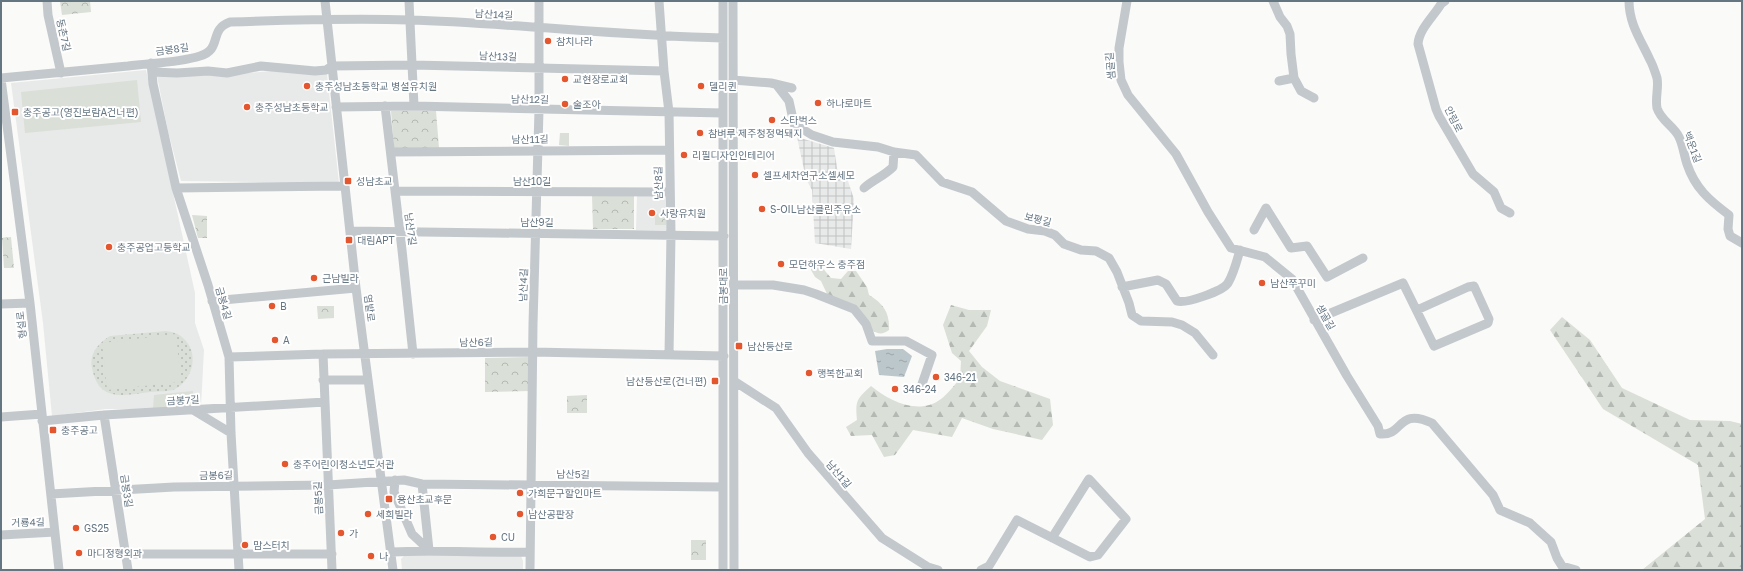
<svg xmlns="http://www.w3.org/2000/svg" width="1743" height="571" font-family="'Golos Text','Noto Sans KR',sans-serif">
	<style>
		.built { fill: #e8e9e9 }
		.industrial { fill: url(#industrial-grid) }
		.grass { fill: url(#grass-dots) }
		.forest { fill: url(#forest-firs) }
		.park { fill: url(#park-crowns) }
		.garden { fill: #dadfd7 }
		.water { fill: url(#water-ripples) }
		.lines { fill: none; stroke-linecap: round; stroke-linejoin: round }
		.minor { stroke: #c3c8cc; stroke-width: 9 }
		.poi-dot { fill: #e4572e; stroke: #fff; stroke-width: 1.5 }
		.labels { text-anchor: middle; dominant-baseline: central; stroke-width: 4; stroke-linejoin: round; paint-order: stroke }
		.street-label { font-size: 10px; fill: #657683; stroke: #fff }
		.poi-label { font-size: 10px; fill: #657683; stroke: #fff; text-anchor: start }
	</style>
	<defs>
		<pattern id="industrial-grid" width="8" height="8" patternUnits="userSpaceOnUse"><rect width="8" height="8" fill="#e8e9e9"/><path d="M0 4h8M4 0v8" fill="none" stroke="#c0c1c2"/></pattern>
		<pattern id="grass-dots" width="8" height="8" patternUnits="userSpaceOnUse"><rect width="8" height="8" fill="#dadfd7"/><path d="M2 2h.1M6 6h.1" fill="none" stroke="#b4b9b4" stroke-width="1.8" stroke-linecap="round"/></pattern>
		<pattern id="forest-firs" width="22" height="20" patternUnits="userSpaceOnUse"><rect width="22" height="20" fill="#dadfd7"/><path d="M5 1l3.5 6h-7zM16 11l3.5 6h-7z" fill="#b4b9b4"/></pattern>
		<pattern id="park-crowns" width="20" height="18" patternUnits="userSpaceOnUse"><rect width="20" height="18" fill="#dadfd7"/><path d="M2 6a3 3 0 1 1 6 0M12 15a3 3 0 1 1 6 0" fill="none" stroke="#b4b9b4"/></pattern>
		<pattern id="water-ripples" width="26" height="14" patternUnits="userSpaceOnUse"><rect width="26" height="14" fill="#bbc7cb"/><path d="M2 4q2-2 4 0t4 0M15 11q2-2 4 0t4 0" fill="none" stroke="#9ca6aa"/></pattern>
	</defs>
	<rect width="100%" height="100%" fill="#fafaf8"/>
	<path class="built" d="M146,70l49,223v30l9,27 -3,56 -48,3h-47l-54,7 -9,-93 -32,-240z
		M271,71l56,3 12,109 -158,-2 -13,-50 -11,-55 78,-2z
		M637,195h31v35h-32z
		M404,556h117l2,5v9h-121l-1,-11z"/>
	<path class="industrial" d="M797,137l37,11 4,26 8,1 8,24 -3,50 -36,-6 -3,-53 -6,-11z"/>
	<path class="grass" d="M166,331c6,1 12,2 17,7 16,14 11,39 -6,50 -6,4 -19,3 -27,4 -27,3 -51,11 -58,-24 -3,-15 7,-25 18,-32z"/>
	<path class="forest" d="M815,264l6,2 10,12 10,1 7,-8h8l11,16 2,8c14,8 21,18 20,35 -7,5 -10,4 -18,0l-3,-9 -40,-25 -7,-15 -6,-4 -4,-7v-5z
		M951,305l18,5h22l-4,16 -18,25 13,16 18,14 50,18 3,26 -11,15 -49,-11 -31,-11 -10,19 -39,-7 -18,25 -11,2 -12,-22 -21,1 -5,-9 11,-7c-2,-20 0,-21 14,-34 18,15 48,30 70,13 7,-5 13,-14 19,-20l1,-18 -9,-8 -9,-28z
		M1562,317l28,23 32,48 68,32 40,1 12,3v146h-100l63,-51 -7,-54 -95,-56 -53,-79z"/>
	<path class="park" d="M60,1h30l1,11 -29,3z
		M391,111h45l3,37 -45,1z
		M560,133h9v13l-10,-1z
		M592,195h42v34h-41z
		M655,214h11v11h-11z
		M192,215l15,1v22h-9z
		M11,237l3,31h-10l-2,-30z
		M317,306h17v12l-16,1z
		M529,357l1,34 -45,1v-34z
		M587,395v18h-20v-17z
		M691,540h15v20h-15z"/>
	<path class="garden" d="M137,80l4,42 -116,11 -4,-41z
		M176,334l5,48 -74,8 -5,-47z
		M193,391l-1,16 -39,2 1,-14z"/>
	<path class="water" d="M887,349h16l9,7 -8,21 -25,-2 -4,-24z"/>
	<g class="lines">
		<path class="minor" d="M47,1l1,14 13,58
			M325,1l31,287 37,282
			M409,1l5,105
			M659,1l5,70 5,41 2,122 -2,121
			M723,1v569
			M733,1l1,569
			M1127,1l-8,47v14l2,18 7,15 48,59 32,58 23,36 34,9 27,22 55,97 31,50 2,8c24,2 17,-27 52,-11l61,72 7,15 30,13 21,19 6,16 5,8 14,4
			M1273,1l7,16 7,9 3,8 1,20 3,24 7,13 13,7
			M1445,1l-4,3c-7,12 -22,25 -23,40l18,65 3,7 34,58 21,18 7,16 9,5
			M1629,1c0,23 12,39 21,59 3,5 5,12 7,18 2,9 -2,20 0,30 4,13 17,18 22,29 4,8 5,18 8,27 8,24 22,36 42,51l-1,14 2,7 12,7
			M151,63l2,21 23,104 32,97 21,72 2,76 8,137
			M152,72l25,1 31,-2 19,2 34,-7 54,5 11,-1 6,-4 81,-1 251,6
			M1,78c42,-4 85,-8 127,-12 23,-3 50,-3 72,-10 23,-7 8,-26 30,-34 59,-2 119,-4 179,-2 105,3 209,16 314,18
			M1,79l29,224 29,267
			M733,80l38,3 21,5
			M1279,81l15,-3
			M776,84l13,17 5,23 18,11 21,7 45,5 16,5 22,3 26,27 30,10 34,29 22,8 17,2 10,4 9,9 17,6 15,1 13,7 8,14 12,31 3,12 9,6 31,1 10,3 13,8 18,22
			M385,106l17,144 11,104
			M336,107l78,-1 309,7
			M391,152l278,-2
			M176,188l169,-2
			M864,188c9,-8 20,-12 29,-21l1,-15
			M395,191l274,1
			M1254,230l12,-22 25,40 16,-2 20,31 36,-19
			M351,231l373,5
			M734,285h39l31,5 12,4 38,15 12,15 6,17h34l26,14 -10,29
			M1122,287l36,-7 8,4 11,17c9,3 46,-10 51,-18 6,-10 9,-23 12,-33
			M212,301l144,-13
			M1,304l29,-1
			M1314,320l89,-37 31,63 54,-23 1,-4 -15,-33 -6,1 -51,23
			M323,354l9,216
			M229,357l94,-3 210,-2 191,4
			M323,380h45
			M734,381l42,27 32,45 74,85 46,29 10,3
			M193,410l38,23
			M104,415l24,155
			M1,417l41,-3
			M42,421l62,-6 221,-13
			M395,480l-1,12 18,42 17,16
			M422,484l7,66
			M51,494l123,-7 154,-2 76,-5 18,4 301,3
			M1,535l54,-3
			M391,552c47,-2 93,1 139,0
			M126,554h206
			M530,570l3,-246 6,-214v-109
			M981,570l8,-4 28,-46 73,37 8,-2 28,-36 -37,-40 -37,59"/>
	</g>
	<g class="poi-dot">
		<circle cx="548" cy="41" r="4"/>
		<circle cx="565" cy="79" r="4"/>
		<circle cx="307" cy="86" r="4"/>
		<circle cx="701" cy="86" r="4"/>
		<circle cx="818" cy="103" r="4"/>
		<circle cx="565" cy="104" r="4"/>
		<circle cx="247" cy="107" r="4"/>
		<rect x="11" y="108" width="8" height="8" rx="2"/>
		<circle cx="772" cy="120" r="4"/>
		<circle cx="700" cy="133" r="4"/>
		<circle cx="684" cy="155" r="4"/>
		<circle cx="755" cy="175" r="4"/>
		<rect x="344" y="177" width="8" height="8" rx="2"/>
		<circle cx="762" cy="209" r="4"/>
		<circle cx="652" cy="213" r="4"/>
		<rect x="345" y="236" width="8" height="8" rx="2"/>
		<circle cx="109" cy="247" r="4"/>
		<circle cx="781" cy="264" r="4"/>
		<circle cx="314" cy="278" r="4"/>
		<circle cx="1262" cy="283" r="4"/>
		<circle cx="272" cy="306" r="4"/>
		<circle cx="275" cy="340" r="4"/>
		<rect x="735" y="342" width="8" height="8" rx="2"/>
		<circle cx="809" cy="373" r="4"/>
		<circle cx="936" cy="377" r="4"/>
		<rect x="711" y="377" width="8" height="8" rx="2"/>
		<circle cx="895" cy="389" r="4"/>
		<rect x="49" y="426" width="8" height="8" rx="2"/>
		<circle cx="285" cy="464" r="4"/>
		<circle cx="520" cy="493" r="4"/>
		<rect x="385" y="495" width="8" height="8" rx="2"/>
		<circle cx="368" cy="514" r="4"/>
		<circle cx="520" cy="514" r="4"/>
		<circle cx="76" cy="528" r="4"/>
		<circle cx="341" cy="533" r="4"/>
		<circle cx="493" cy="537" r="4"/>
		<circle cx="245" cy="545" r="4"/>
		<circle cx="79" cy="553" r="4"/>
		<circle cx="371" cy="556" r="4"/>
	</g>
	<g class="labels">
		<g class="street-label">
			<text transform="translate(494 14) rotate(3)">남산14길</text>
			<text transform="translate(64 35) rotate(77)">동촌7길</text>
			<text transform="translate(172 49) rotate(-8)">금봉8길</text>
			<text transform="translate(498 56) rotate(2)">남산13길</text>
			<text transform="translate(1110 66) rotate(-95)">샘골길</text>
			<text transform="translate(530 99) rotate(1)">남산12길</text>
			<text transform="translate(1454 119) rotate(63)">안림로</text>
			<text transform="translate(530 139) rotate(-1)">남산11길</text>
			<text transform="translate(1693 147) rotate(69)">백운1길</text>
			<text x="532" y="181">남산10길</text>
			<text transform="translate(658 183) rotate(-91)">남산8길</text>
			<text transform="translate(1038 219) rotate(14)">보평길</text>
			<text x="537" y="222">남산9길</text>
			<text transform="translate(411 229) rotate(82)">남산7길</text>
			<text transform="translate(523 285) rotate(-88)">남산4길</text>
			<text transform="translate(723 286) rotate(-90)">금봉대로</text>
			<text transform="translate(224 303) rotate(74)">금봉4길</text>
			<text transform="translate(370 308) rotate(83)">염밭로</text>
			<text transform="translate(1326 317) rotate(60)">샘골길</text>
			<text transform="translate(21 325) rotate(-96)">형설로</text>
			<text transform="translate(476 342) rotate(-1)">남산6길</text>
			<text transform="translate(183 400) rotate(-3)">금봉7길</text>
			<text transform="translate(573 474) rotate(1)">남산5길</text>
			<text transform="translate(839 474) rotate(50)">남산1길</text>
			<text transform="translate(216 475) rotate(-1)">금봉6길</text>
			<text transform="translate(127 491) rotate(81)">금봉3길</text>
			<text transform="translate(318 498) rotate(-93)">금봉5길</text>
			<text transform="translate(28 522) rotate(-2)">거룡4길</text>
		</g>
		<g class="poi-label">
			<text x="556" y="41">참치나라</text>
			<text x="573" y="79">교현장로교회</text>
			<text x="315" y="86">충주성남초등학교 병설유치원</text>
			<text x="709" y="86">델리퀸</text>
			<text x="826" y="103">하나로마트</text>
			<text x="573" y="104">술조아</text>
			<text x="255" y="107">충주성남초등학교</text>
			<text x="23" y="112">충주공고(영진보람A건너편)</text>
			<text x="780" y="120">스타벅스</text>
			<text x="708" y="133">참벼루 제주청정먹돼지</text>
			<text x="692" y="155">리필디자인인테리어</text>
			<text x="763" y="175">셀프세차연구소셀세모</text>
			<text x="356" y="181">성남초교</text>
			<text x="770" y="209">S-OIL남산클린주유소</text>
			<text x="660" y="213">사랑유치원</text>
			<text x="357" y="240">대림APT</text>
			<text x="117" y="247">충주공업고등학교</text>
			<text x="789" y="264">모던하우스 충주점</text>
			<text x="322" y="278">근남빌라</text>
			<text x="1270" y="283">남산쭈꾸미</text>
			<text x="280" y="306">B</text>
			<text x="283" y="340">A</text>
			<text x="747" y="346">남산등산로</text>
			<text x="817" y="373">행복한교회</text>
			<text x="944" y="377">346-21</text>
			<text x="707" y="381" text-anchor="end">남산등산로(건너편)</text>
			<text x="903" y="389">346-24</text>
			<text x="61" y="430">충주공고</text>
			<text x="293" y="464">충주어린이청소년도서관</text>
			<text x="528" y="493">가희문구할인마트</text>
			<text x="397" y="499">용산초교후문</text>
			<text x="376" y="514">세희빌라</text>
			<text x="528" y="514">남산공판장</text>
			<text x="84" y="528">GS25</text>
			<text x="349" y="533">가</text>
			<text x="501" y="537">CU</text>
			<text x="253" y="545">맘스터치</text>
			<text x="87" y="553">마디정형외과</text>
			<text x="379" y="556">나</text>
		</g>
	</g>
	<rect width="1743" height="571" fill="none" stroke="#657683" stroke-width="4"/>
</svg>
